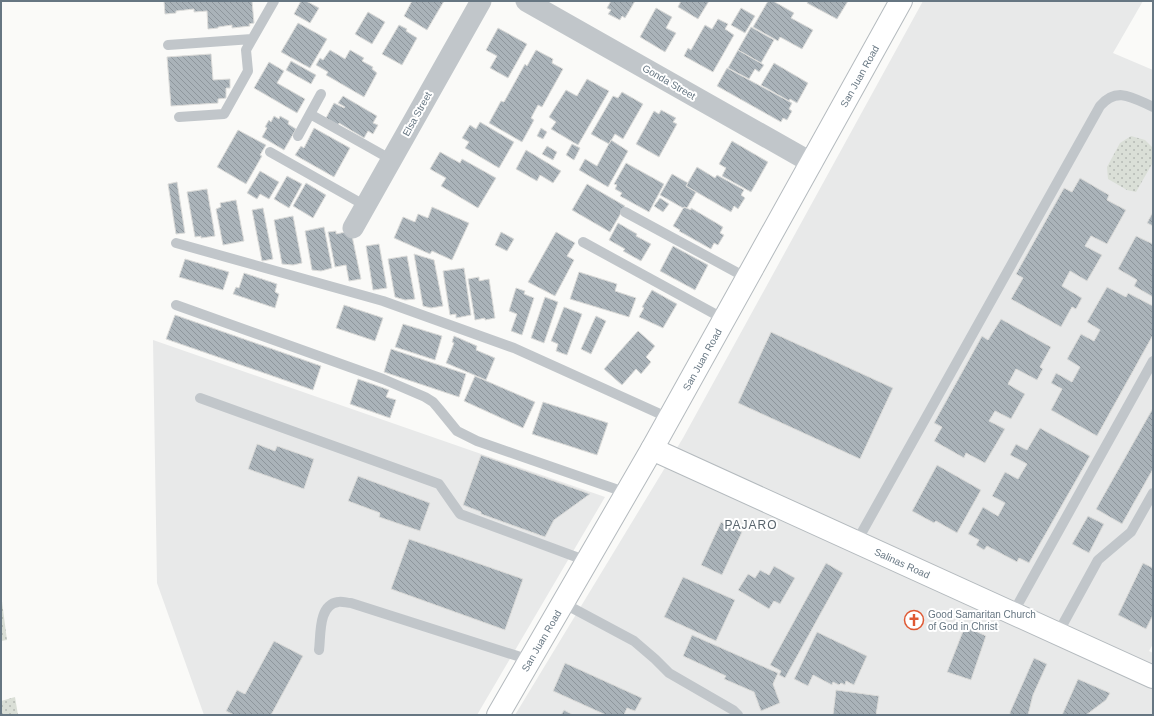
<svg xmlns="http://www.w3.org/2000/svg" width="1154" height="716" font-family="Helvetica,sans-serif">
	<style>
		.built { fill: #e8e9e9 }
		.grass { fill: url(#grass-dots) }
		.building { fill: url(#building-back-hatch); stroke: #dcdcda }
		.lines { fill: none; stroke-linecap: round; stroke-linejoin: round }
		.secondary-casing { stroke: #b4babe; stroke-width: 24 }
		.lane { stroke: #c1c6ca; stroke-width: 10 }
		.street { stroke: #c1c6ca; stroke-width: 21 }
		.secondary { stroke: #fff; stroke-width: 22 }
		.labels { text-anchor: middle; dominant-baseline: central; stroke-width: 4; stroke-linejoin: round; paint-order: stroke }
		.street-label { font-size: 10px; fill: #667682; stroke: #fff }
		.poi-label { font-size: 10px; fill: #667682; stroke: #fff; text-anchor: start }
		.quarter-label { font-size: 12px; letter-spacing: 1px; fill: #58646d; stroke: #fff }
	</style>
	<defs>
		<pattern id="grass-dots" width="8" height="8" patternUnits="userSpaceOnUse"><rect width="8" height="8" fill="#dadfd7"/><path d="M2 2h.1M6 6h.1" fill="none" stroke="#b5b9b4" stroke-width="1.8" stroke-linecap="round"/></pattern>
		<pattern id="building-back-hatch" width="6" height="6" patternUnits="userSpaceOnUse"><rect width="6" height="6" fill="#aab3b9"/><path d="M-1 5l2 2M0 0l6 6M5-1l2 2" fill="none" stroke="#8e969c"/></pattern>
	</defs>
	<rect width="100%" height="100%" fill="#fafaf8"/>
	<path class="built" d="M923,1h220l-30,52 40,17v574l-4,7 4,2v62h-638l168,-277z
		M153,340l452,157 -128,218h-273l-47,-132z"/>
	<path class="grass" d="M1131,136l14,4 8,8 -1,16 -16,28 -9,-2 -19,-11 -1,-12 13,-24z
		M1,594l6,46 -6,1z
		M15,697l3,18h-17v-14z"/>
	<path class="building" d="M164,1h88l2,22 -5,1 1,2 -18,2v-3l-14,2v1l-10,1 -1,-18 -13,1v-3l-18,2v2l-11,1z
		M301,1h5l13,7 -9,15 -16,-9z
		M412,1h32l-17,29 -23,-14z
		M611,1h24l-10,17 -3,-2 -2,4 -12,-6 3,-4 -4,-2z
		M681,1h28l-11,18 -20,-12z
		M768,1h5l21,12 -3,5 22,12 -11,19 -22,-12 -2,4 -25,-14z
		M808,1h40l-11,18 -30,-16z
		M656,8l16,9 -6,11 10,5 -11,19 -25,-15z
		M741,8l14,8 -10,17 -14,-8z
		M368,12l17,10 -13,22 -17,-10z
		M718,19l10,5 -3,5 9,6 -21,37 -29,-16 4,-8 3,2 14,-25 7,4z
		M298,23l29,16 -17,29 -29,-16z
		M399,25l8,4 -1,2 11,7 -15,27 -20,-11z
		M751,27l23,13 -13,23 -23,-13z
		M498,28l29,16 -19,34 -18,-10 7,-12 -11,-6z
		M330,50l15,9 5,-9 14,8 -2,3 11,6 -1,2 5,4 -13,24 -38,-22 2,-3 -12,-7 4,-7 3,2z
		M536,50l17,9 -1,4 11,6 -21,38 -4,-2 -7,13 3,2 -12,22 -33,-19 12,-22 3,1 21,-38 2,2z
		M738,50l26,15 -5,7 -4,-3 -6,10 -21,-11z
		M211,54l2,26 17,-1v9h-4v10l-8,1v4l-47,3 -4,-49z
		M291,61l25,14 -5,9 -25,-14z
		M269,62l15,9 -7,12 28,16 -8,14 -43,-25z
		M774,63l34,20 -11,20 -7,-4 -1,2 -28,-16z
		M727,68l65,35 -3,6 3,2 -5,9 -4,-2 -2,4 -64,-36z
		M587,79l22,12 -31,54 -27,-16 5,-7 -7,-5 17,-27 11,6z
		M622,92l21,12 -20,35 -8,-5 -6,10 -18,-10 22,-38 5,2z
		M343,96l34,20 -4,7 5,2 -5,9 -5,-3 -4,7 -25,-15 -1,2 -12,-7 8,-15 10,5 1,-1 -7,-4z
		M661,110l15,8 -3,4 4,2 -18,33 -23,-13 18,-33 5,3z
		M274,116l5,3 1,-3 9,5 -1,3 8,5 -12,21 -22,-13 5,-9 -2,-1 4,-7 2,2z
		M480,122l34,20 -15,26 -34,-20 4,-6 -7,-4 8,-13 6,4z
		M314,128l36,20 -16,29 -39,-22 6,-9 3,2z
		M541,128l6,4 -4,7 -6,-3z
		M238,130l28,15 -6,10 2,1 -16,28 -29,-17z
		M611,140l17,11 -20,36 -29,-17 6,-11 12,7z
		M732,141l36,21 -17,30 -29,-16 4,-8 -7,-4z
		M572,144l8,4 -6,12 -8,-5z
		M547,146l10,6 -4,8 -11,-6z
		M526,150l35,21 -8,12 -13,-8 -3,6 -21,-12z
		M440,152l20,11 2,-4 34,19 -18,30 -37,-22 5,-8 -16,-9z
		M626,163l38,21 -15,28 -29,-16 2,-3 -7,-4 2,-4 -3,-1z
		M697,167l18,11 2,-3 27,15 -3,5 4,3 -7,11 -4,-3 -3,6 -45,-26z
		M260,171l19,11 -10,17 -9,-5 -3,5 -10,-6z
		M672,174l16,9 -2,3 10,6 -9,16 -3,-1 -1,1 -23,-13z
		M287,176l15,8 -13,24 -15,-9z
		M1080,178l29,17 -2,5 19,10 -19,34 -16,-8 -6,10 17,9 -15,26 -17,-10 -8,15 20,12 -6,11 -4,-2 -11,20 -50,-28 12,-21 -7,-4 48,-86 8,4z
		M177,182l8,51 -9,1 -8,-50z
		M306,183l20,12 -13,23 -20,-12z
		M587,184l38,22 -15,26 -38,-22z
		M207,189l8,47 -14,2v-2l-6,1 -8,-45z
		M660,198l9,6 -6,8 -9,-6z
		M236,200l8,41 -21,4 -7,-36 5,-2 -1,-4z
		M432,207l37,16 -17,37 -20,-9 -2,3 -36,-16 9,-21 12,5 3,-8 10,4z
		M684,207l7,3v-2l32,19 -3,6 4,2 -6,10 -4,-2 -3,6 -32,-18 1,-1 -7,-4z
		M263,208l10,51 -11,2 -10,-51z
		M1153,212v14l-6,-3z
		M293,216l9,47 -9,2 -11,-1 -8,-44z
		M618,223l19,11 -1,2 15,8 -10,17 -18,-10 2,-2 -16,-9z
		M324,227l8,41 -11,3 -9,-1 -7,-39z
		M336,231v3l15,-3 10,48 -12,2 -3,-16 -11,2 -7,-35z
		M501,232l13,7 -7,12 -12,-6z
		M556,232l19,11 -8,13 7,4 -19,36 -27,-14z
		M1136,236l17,8v53l-19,-11 3,-6 -19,-11z
		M379,244l8,44 -14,2 -7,-44z
		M673,246l35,19 -13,25 -35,-19z
		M414,254l20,6 9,46 -12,2 -8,-2z
		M407,256l8,43 -10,1 -10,-3 -7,-38z
		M185,259l44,13 -6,18 -44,-13z
		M464,268l7,47 -15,3v-4l-6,1 -7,-44z
		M579,272l38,12 -2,7 21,7 -7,19 -59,-18z
		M244,273l33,11 -2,8 4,2 -4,14 -42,-14 3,-7 3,1z
		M479,277v4l10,-2 6,39 -10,2v-2l-10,2 -7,-41z
		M1107,287l19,10 2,-4 25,13v29l-56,101 -46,-26 11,-21 -11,-6 5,-10 16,9 8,-15 -13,-8 14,-25 13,7 6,-11 -13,-8z
		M516,288l9,3 -1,3 10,4 -12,37 -11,-4 6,-17 -8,-3z
		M652,290l25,14 -14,24 -24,-11 5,-9 -2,-1z
		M545,297l13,5 -14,41 -13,-5z
		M344,305l39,13 -8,23 -39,-13z
		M564,307l18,7 -15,41 -11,-4 2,-7 -7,-3z
		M175,315l146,51 -8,24 -147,-51z
		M596,316l10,5 -15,33 -10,-5z
		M1001,319l50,28 -11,20 3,2 -6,11 -21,-11 -8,15 17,10 -14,25 -16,-8 -6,10 16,8 -20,34 -19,-10 -2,5 -30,-17 8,-14 -8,-4 48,-87 6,4z
		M403,324l39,12 -7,24 -40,-13z
		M638,331l17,15 -9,11 5,5 -10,12 -5,-5 -14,16 -18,-16z
		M771,332l122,56 -33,71 -122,-56z
		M454,336l23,10 -1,4 19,8 -9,22 -40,-17 8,-20 -2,-1z
		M391,349l75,25 -7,23 -75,-25z
		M475,376l60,26 -12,26 -59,-27z
		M358,379l31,11 -3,7 10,3 -6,18 -40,-14z
		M543,402l65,21 -11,32 -65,-21z
		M1153,408v61l-31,55 -26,-15z
		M1040,428l50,28 -61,107 -10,-5 -2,4 -30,-16 -3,4 -8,-5 3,-5 -11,-6 15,-27 15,9 7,-13 -13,-7 13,-24 13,7 9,-15 -17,-9 6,-11 11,6z
		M257,444l18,7 2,-5 37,13 -10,30 -56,-20z
		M481,455l109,39 -36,26 -9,17 -64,-23v-2l-18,-7z
		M937,465l44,25 -24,43 -21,-12 -2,2 -22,-12z
		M358,476l72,27 -10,28 -41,-14 1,-4 -32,-12z
		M1088,516l16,8 -15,29 -17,-9z
		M721,522l21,10 -20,43 -21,-10z
		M409,539l114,40 -18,51 -114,-41z
		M826,563l17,10 -58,105 -6,-3 2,-4 -11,-6z
		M1143,563l10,5v47l-7,14 -28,-14z
		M774,566l21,12 -15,26 -6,-3 -5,8 -31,-19 10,-16 7,4 5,-8 9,5z
		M683,577l52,23 -19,41 -52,-24z
		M965,626l21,10 -15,44 -24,-8z
		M817,632l50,24 -13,29 -8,-4 -1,4 -4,-2 -2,2 -6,-3 -1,3 -19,-10 -5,11 -14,-7z
		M692,635l86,38 -5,11 7,19 -19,8 -7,-19 -30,-13 2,-3 -43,-20z
		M274,641l29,15 -32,59h-37l-8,-4 11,-21 8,4z
		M1034,658l13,6 -14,31 -5,20h-18v-3z
		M565,663l77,35 -7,13 -8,-3 -3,7h-18l-53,-24z
		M1078,679l32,14 -4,7 -20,15h-24z
		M836,690l43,6 -3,19h-43z
		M564,710l9,5h-12z"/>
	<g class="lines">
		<defs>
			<g id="secondary">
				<path id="s1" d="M652,449l501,228"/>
				<path id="s2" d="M498,715l154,-266 249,-448"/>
			</g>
		</defs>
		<use href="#secondary" class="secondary-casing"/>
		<path class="lane" d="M168,45l84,-6
			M310,114l82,46
			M179,117l45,-3 24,-43 -2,-21 28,-49
			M298,136l23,-42
			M270,152l96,54
			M625,212l122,66
			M583,242l141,77
			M176,243l207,58 131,47 155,70
			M176,305l207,74 42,18 8,5 6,7 18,22 20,10 150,52
			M200,398l239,86 21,30 127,47
			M857,541l243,-435c17,-20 33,-8 53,1
			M563,603l71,38 21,18 14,14 64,37 5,5
			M1013,613l140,-252
			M1058,633l40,-73 33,-28 22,-39
			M319,650c2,-15 -1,-45 19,-48 4,-1 9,1 13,1l179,57"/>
		<path class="street" d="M526,1l286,162
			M353,228l128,-227"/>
		<use href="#secondary" class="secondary"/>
	</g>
	<defs>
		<symbol id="church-ring" viewBox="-11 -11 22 22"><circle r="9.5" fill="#fff" stroke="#df5933" stroke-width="1.5"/><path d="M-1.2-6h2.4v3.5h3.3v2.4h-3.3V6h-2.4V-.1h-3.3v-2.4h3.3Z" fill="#df5933"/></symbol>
	</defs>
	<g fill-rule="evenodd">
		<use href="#church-ring" x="903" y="609" width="22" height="22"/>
	</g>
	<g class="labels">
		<g class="street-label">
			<text stroke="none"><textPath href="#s2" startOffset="734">San Juan Road</textPath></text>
			<text transform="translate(669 82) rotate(30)">Gonda Street</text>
			<text transform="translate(417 114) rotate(-61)">Elsa Street</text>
			<text stroke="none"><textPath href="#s2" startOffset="410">San Juan Road</textPath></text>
			<text stroke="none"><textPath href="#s1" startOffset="275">Salinas Road</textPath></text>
			<text stroke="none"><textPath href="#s2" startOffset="86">San Juan Road</textPath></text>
		</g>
		<g class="poi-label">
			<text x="928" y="614">Good Samaritan Church<tspan x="928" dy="12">of God in Christ</tspan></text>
		</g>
		<g class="quarter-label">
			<text x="751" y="525">PAJARO</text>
		</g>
	</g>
	<rect width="1154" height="716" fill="none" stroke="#667682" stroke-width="4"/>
</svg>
